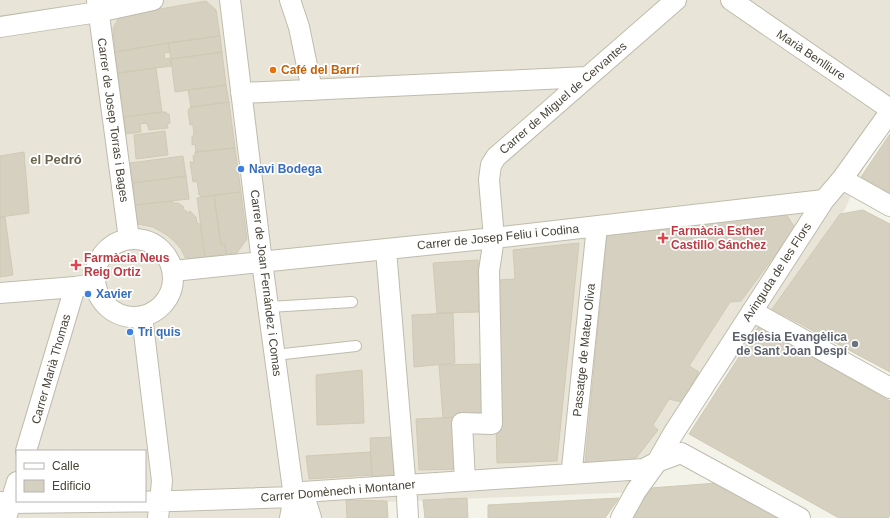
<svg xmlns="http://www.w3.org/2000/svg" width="890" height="518" font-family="Arial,sans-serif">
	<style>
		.residential { fill: #e8e5d8; fill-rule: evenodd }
		.building { fill: #d5d0c0; stroke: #d0c9b4 }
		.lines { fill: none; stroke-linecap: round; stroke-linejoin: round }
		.lane-casing { stroke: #bfbcad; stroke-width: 12 }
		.street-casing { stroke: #bfbcad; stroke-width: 22 }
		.lane { stroke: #fff; stroke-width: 10 }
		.street { stroke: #fff; stroke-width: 20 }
		.food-dot { fill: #e8710a; stroke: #fff; stroke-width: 1.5 }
		.shop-dot { fill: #3f7fe0; stroke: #fff; stroke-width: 1.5 }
		.health-dot { fill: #e0444e; stroke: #fff; stroke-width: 1.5 }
		.worship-dot { fill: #6b7280; stroke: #fff; stroke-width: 1.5 }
		.labels { text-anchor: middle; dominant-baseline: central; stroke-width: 3.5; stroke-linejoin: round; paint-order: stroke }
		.street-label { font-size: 12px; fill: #484438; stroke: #fff }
		.food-label { font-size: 12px; font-weight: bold; fill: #c56008; stroke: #fff; text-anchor: start }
		.shop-label { font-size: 12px; font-weight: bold; fill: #366cbe; stroke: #fff; text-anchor: start }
		.health-label { font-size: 12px; font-weight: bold; fill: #be3a42; stroke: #fff; text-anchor: start }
		.worship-label { font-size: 12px; font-weight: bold; fill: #5b616d; stroke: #fff; text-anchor: end }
		.neighbourhood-label { font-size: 13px; font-weight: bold; fill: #6a6450; stroke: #fff }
	</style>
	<rect width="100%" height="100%" fill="#f4f3ea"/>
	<path class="residential" d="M0,0h890v110l-46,101 -205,281 -278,11 1,15h-362zM17,451h128v50h-128z"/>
	<path class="building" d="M206,1l10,9 4,26 -52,7 -53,9 -2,-24 7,-12z
		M220,36l2,16 -51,7 -3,-16z
		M168,43l2,9 -6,1 1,6 5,-1 1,8 -53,7 -3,-21z
		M222,52l4,33 -51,7 -4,-33z
		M156,68l6,44 -39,5 -5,-44z
		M226,85l3,17 -38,5 -3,-17z
		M229,102l6,46 -39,4 -1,-8 -3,1v-9h2l-1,-11h-3l-2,-15 2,-1v-2z
		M162,112h4l1,2h2l1,9 -3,1 1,4 -19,2 -2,-7 -7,1 1,8 -15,2 -2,-17z
		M165,131l3,24 -32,4 -2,-24z
		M890,134v59l-29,-16z
		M235,148l6,44 -40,5 -1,-2h-1l-2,-14 -4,1 -3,-20h4l-1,-6 2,-1v-3z
		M24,152l5,61 -29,4v-61z
		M183,156l3,20 -53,7 -3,-20z
		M186,176l3,23 -54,6 -2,-22z
		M241,192l6,47 -11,15h-10l-1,-10 -4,1 -7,-50z
		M214,195l7,50 4,-1 1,10 -21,3 -8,-59z
		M172,201l2,2h4l6,4 -1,2 6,4 1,-2 6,6 1,6 3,1 5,33 -19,2 -5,-10 -6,-7 -8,-7 -14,-8 -15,-3 -3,-19z
		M863,210l27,14v148l-118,-63 68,-95z
		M786,214l9,14 -54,73 -11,1 -41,64 10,6 -17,30 -13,-3 -16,26 5,5 -25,32 -48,1 22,-230z
		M0,217h5l8,58 -13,2z
		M579,243l-22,218 -60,2 -1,-42 2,-141 17,-1 -2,-29z
		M478,260l1,52 -42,1 -4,-50z
		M453,313l2,50 -41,4 -2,-52z
		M759,326l131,75v114l-2,3h-49l-150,-84z
		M482,364v52l-39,2 -4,-53z
		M362,370l2,53 -47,2 -1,-50z
		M459,417l1,52 -41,1 -3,-51z
		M392,437l2,42 -22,2 -2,-43z
		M370,452l2,23 -63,4 -3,-23z
		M717,483l64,35h-150l20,-30z
		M467,498l1,20h-43l-2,-18z
		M619,498l-14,20h-117v-13z
		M346,500l41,1 1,17h-41z"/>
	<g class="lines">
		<defs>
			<path id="lane" d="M269,307l83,-5
				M275,355l81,-9"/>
			<path id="street" d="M97,0l32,239
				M230,0l32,262 32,235 -4,21
				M290,0l9,27 13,63
				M731,0l159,109
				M0,27l98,-15 55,-12
				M241,93l346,-16
				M842,179l48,27
				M95 278a39 39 0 1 1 78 0a39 39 0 1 1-78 0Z
				M386,250l19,228
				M173,271l321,-33 330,-38
				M0,293l75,-6 13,-2
				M752,311l138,77
				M142,316l20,165 -2,20 -2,17
				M26,451l49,-164
				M573,474l-1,-6 25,-242
				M465,481l-3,-58 30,1 -3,-153 5,-33 -5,-58 1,-8 1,-7 5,-8 180,-157
				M303,492l8,26
				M407,498l1,20
				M0,502l11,1 164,-2 119,-4 9,-5 341,-23 13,-7 24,-9 119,65
				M6,518l11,-36
				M621,518l15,-27 21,-29 16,-28 151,-234 18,-21 48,-67"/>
		</defs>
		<use href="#lane" class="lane-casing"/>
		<use href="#street" class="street-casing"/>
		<use href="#lane" class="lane"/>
		<use href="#street" class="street"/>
	</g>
	<circle class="food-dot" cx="273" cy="70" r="4"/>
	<g class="shop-dot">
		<circle cx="241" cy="169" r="4"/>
		<circle cx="88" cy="294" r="4"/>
		<circle cx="130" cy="332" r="4"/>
	</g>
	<g class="health-dot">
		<path d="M661 232h4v4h4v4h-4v4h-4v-4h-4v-4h4z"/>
		<path d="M74 259h4v4h4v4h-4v4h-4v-4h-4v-4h4z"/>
	</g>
	<circle class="worship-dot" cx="855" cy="344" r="4"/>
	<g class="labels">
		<g class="street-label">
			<text transform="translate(811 55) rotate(34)">Marià Benlliure</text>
			<text transform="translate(563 98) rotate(-41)">Carrer de Miguel de Cervantes</text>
			<text transform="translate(113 120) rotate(82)">Carrer de Josep Torras i Bages</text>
			<text transform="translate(498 237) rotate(-6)">Carrer de Josep Feliu i Codina</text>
			<text transform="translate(777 272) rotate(-57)">Avinguda de les Flors</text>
			<text transform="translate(266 283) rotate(83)">Carrer de Joan Fernández i Comas</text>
			<text transform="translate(584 350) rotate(-84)">Passatge de Mateu Oliva</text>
			<text transform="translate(51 369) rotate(-74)">Carrer Marià Thomas</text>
			<text transform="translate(338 491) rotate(-5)">Carrer Domènech i Montaner</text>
		</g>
		<g class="food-label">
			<text x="281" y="70">Café del Barrí</text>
		</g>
		<g class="shop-label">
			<text x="249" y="169">Navi Bodega</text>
			<text x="96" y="294">Xavier</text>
			<text x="138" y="332">Tri quis</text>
		</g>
		<g class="health-label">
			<text x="671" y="231">Farmàcia Esther<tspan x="671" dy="14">Castillo Sánchez</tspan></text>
			<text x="84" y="258">Farmàcia Neus<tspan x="84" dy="14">Reig Ortiz</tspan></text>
		</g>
		<g class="worship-label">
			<text x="847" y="337">Església Evangèlica<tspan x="847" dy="14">de Sant Joan Despí</tspan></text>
		</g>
		<g class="neighbourhood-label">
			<text x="56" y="159">el Pedró</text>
		</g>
	</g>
	<rect x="16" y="450" width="130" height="52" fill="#ffffff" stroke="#b6b4af"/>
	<rect x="24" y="463" width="20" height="6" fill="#ffffff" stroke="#b6b4af"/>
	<text x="52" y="470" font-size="12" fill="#484438">Calle</text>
	<rect x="24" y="480" width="20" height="12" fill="#d5d0c0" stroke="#b6b4af"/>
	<text x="52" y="490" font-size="12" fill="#484438">Edificio</text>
</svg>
